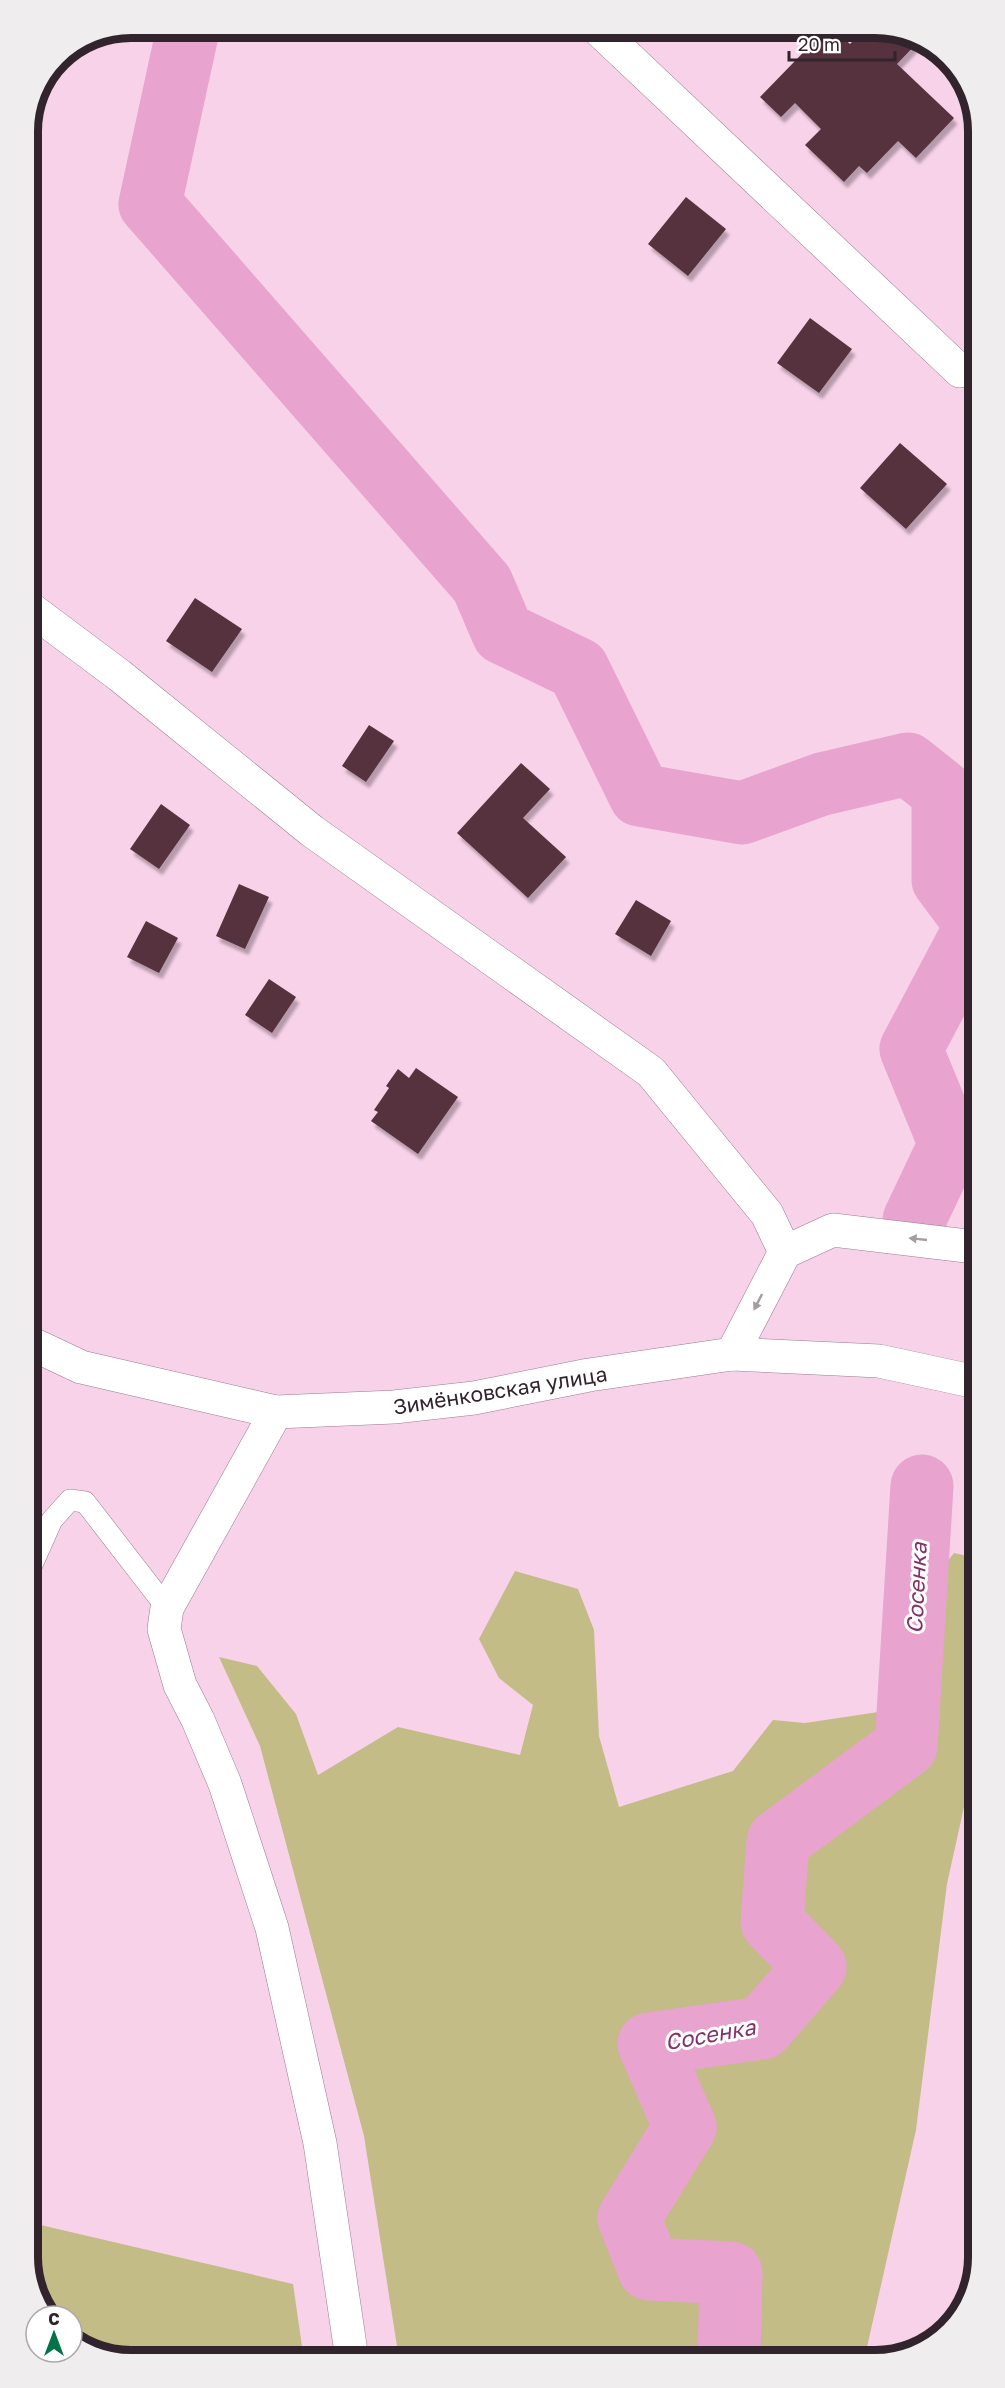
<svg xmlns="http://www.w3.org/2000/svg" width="1005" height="2388" font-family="'Golos Text',sans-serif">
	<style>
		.green { fill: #c4bc87 }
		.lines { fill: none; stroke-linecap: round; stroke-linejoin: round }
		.river { stroke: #e8a3cf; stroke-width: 63 }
		.building { fill: #55333d; filter: url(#shadow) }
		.lane-casing { stroke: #9c7a90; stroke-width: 22 }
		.street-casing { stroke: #9c7a90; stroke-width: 34 }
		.secondary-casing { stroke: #9c7a90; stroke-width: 34 }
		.lane { stroke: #fff; stroke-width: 21 }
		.street { stroke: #fff; stroke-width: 33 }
		.secondary { stroke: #fff; stroke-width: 33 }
		.oneway { fill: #a39ca0 }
		.labels { text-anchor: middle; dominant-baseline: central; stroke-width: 6; stroke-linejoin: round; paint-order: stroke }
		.street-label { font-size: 21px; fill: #32242d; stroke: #fff }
		.water-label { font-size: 22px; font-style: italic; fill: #83336a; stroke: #fff }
		.rim { fill: none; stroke: #32242d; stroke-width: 8 }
	</style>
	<defs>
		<filter id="shadow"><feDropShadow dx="3.5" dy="6" stdDeviation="1.5" flood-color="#0004"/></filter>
	</defs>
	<rect width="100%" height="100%" fill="#f8d2e9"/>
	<path class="green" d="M954,1553l22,5 1,190 -30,136 -31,246 -51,226 -466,3 -35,-223 -104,-390 -41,-89 38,9 39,48 22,61 80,-48 122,28 13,-50 -34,-27 -20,-39 36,-68 63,18 16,41 5,106 20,71 114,-36 40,-51 32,3 80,-12 26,-104z
		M32,2223l261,61 11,76 -181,1 -51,-20v-25h-21l-19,-26z"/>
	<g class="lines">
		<path class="river" d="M187,34l-37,170 332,380 21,49 75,36 62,126 102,18 80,-29 86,-20 35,28v88l32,43
			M950,1144l-39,-95 64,-121
			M914,1220l36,-76 25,-12
			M729,2357l2,-84 -82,-4 -20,-51 56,-91 -36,-83 113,-16 53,-61 -43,-45 6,-81 128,-95 16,-260"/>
	</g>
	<path class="building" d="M866,27h16l37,14 -22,23 57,54 -38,40 -18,-17 -31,32 -8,-7 -15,16 -39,-37 16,-16 -26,-26 -14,14 -21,-20 67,-69h5l18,16z
		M686,197l40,32 -38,47 -40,-32z
		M810,318l42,31 -33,44 -42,-30z
		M900,443l47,41 -41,45 -46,-41z
		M195,598l47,31 -30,43 -46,-31z
		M369,725l25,16 -28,41 -24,-16z
		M521,763l29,26 -27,29 43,39 -38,41 -71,-65z
		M161,804l29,21 -31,44 -29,-20z
		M239,884l30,13 -24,52 -29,-13z
		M636,900l35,21 -20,35 -36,-22z
		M146,921l32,17 -19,35 -32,-16z
		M269,979l27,18 -24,36 -27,-18z
		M416,1068l42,29 -40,57 -47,-33 7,-9 -4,-2 15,-22 -3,-2 12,-17 11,9z"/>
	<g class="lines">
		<defs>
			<path id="lane" d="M31,1567l21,-47 18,-20 15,2 82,106"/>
			<path id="street" d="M599,30l361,341
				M28,607l91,68 193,156 339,241 116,142 18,38
				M732,1354l53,-102 48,-22 142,17
				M276,1412l-109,196 -3,21 16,56 18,35 27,64 47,144 48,215 32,216"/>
			<path id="secondary" d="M30,1343l51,24 195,45 118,-5 80,-9 115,-23 143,-21 147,7 97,21"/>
		</defs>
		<use href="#lane" class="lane-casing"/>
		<use href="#street" class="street-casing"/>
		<use href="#secondary" class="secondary-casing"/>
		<use href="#lane" class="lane"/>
		<use href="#street" class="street"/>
		<use href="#secondary" class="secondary"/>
	</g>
	<defs><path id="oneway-solid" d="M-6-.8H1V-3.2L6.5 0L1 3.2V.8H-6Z" transform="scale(1.5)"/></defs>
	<g class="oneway">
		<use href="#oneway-solid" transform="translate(918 1239) rotate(-174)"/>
		<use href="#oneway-solid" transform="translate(758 1302) rotate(117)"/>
	</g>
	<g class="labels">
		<g class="street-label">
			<text transform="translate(500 1390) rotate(-9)">Зимёнковская улица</text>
		</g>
		<g class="water-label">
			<text transform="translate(916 1588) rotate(-87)">Сосенка</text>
			<text transform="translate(710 2034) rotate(-10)">Сосенка</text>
		</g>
	</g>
	<path d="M0 0H1005V2388H0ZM131 38H875A93 93 0 0 1 968 131V2257A93 93 0 0 1 875 2350H131A93 93 0 0 1 38 2257V131A93 93 0 0 1 131 38Z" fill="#efedee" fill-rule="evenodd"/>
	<path class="rim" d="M131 38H875A93 93 0 0 1 968 131V2257A93 93 0 0 1 875 2350H131A93 93 0 0 1 38 2257V131A93 93 0 0 1 131 38Z"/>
	<g transform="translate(54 2334)"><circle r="28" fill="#ffffff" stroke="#ada7ab" stroke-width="1.5"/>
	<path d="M0-4.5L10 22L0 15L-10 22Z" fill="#02724b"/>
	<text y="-9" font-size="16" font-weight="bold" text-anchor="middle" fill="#32242d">С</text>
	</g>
	<path d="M789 51v9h106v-9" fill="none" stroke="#32242d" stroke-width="3"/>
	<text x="798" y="51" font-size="18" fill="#32242d" stroke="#ffffff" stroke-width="4.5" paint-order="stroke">20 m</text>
</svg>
